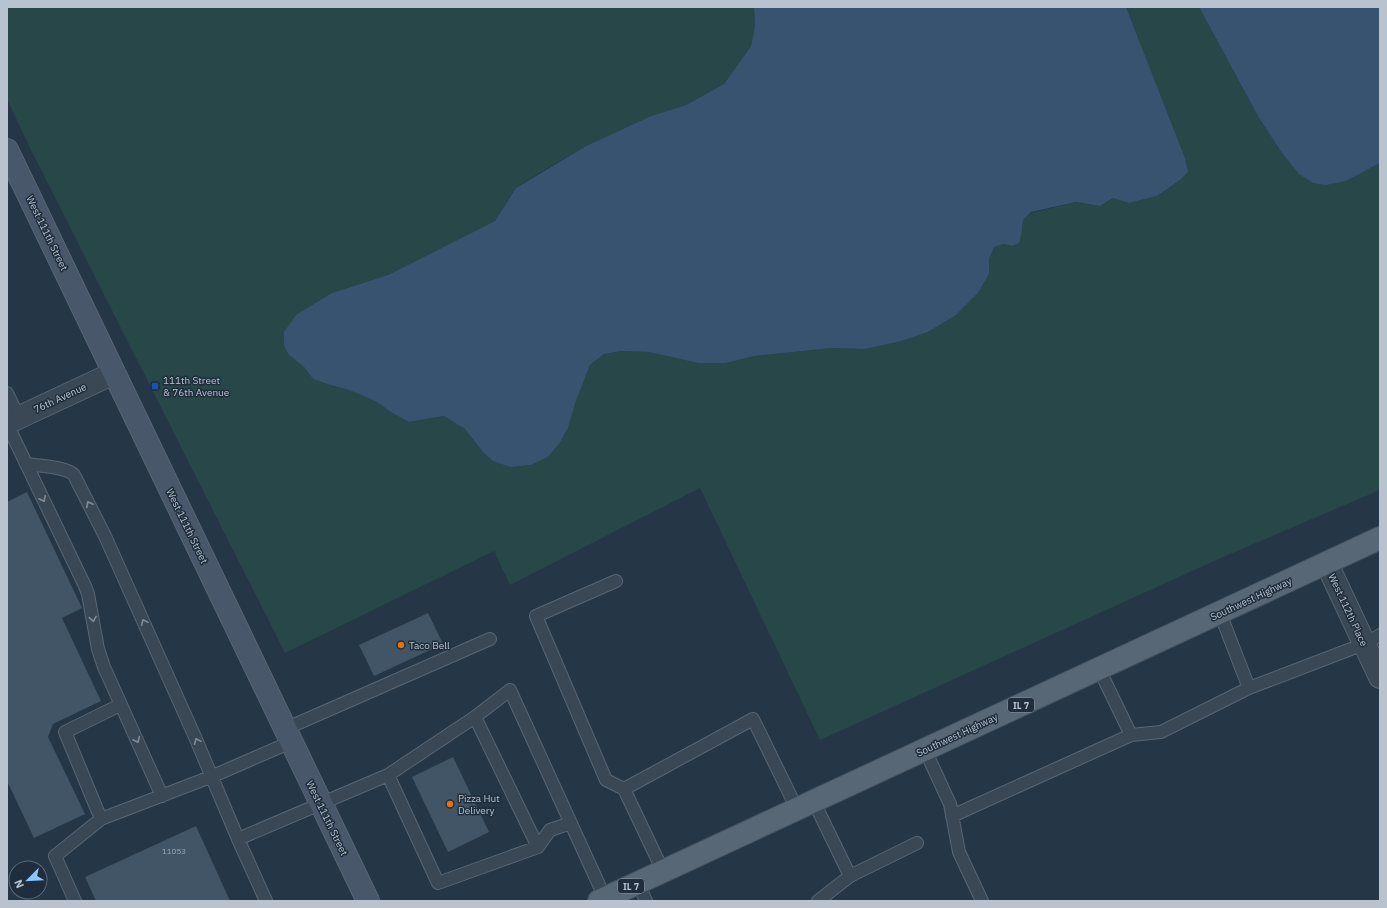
<svg xmlns="http://www.w3.org/2000/svg" width="1387" height="908" font-family="'IBM Plex Sans',sans-serif">
	<style>
		.green { fill: #274748 }
		.water { fill: #37536f }
		.building { fill: #415566 }
		.lines { fill: none; stroke-linecap: round; stroke-linejoin: round }
		.lane-casing { stroke: #596673; stroke-width: 14 }
		.street-casing { stroke: #596673; stroke-width: 24 }
		.secondary-casing { stroke: #596673; stroke-width: 24 }
		.primary-casing { stroke: #44515f; stroke-width: 24 }
		.lane { stroke: #3a4856; stroke-width: 12 }
		.street { stroke: #3a4856; stroke-width: 22 }
		.secondary { stroke: #485769; stroke-width: 22 }
		.primary { stroke: #586776; stroke-width: 22 }
		.oneway { stroke: #7f8c99 }
		.transit-dot { fill: #1a4fb4; stroke: #1f2d3c; stroke-width: 1.5 }
		.food-dot { fill: #e8710a; stroke: #1f2d3c; stroke-width: 1.5 }
		.labels { text-anchor: middle; dominant-baseline: central; stroke-width: 3; stroke-linejoin: round; paint-order: stroke }
		.number-label { font-size: 8px; fill: #9aa8b5 }
		.shield { fill: #1f2d3c; stroke: #8a96a3; stroke-width: 1 }
		.shield-label { font-size: 9px; font-weight: bold; fill: #b8c3cf }
		.street-label { font-size: 10px; fill: #b8c3cf; stroke: #1f2d3c }
		.poi-label { font-size: 10px; fill: #b8c3cf; stroke: #1f2d3c; text-anchor: start }
	</style>
	<rect width="100%" height="100%" fill="#253647"/>
	<path class="green" d="M7,7h747l1,19 -4,20 -27,38 -38,21 -35,11 -65,30 -55,32 -15,10 -21,33 -107,54 -56,18 -43,62 15,12 9,12 14,5 22,6 26,11 19,13 15,8 35,-6 21,13 18,23 28,15 20,-2 17,-8 11,-13 9,-16 8,-27 14,-36 14,-11 17,-3 28,1 49,11h28l28,-7 77,-8 34,1 63,-17 28,-17 22,-22 11,-19v-15l5,-12 10,-3 8,2 10,-14 1,-12 8,-7 45,-11 24,4 13,-8 16,5 28,-7 23,-16 5,-22 -59,-151h73l60,111 23,35 64,28 34,-18v327l-166,71 -394,179 -120,-252 -190,97 -16,-34 -209,102 -255,-505 -23,-49z"/>
	<path class="water" d="M754,7h372l59,151 3,14 -8,8 -23,16 -28,7 -16,-5 -13,8 -24,-4 -45,10 -8,8 -1,12 -3,11 -7,3 -8,-2 -10,3 -5,12v15l-11,19 -22,22 -28,17 -27,9 -36,8 -34,-1 -77,8 -28,7h-28l-49,-11 -28,-1 -17,3 -14,11 -14,36 -8,27 -9,16 -11,13 -17,8 -20,2 -18,-6 -10,-9 -18,-23 -21,-13 -35,6 -15,-8 -19,-13 -26,-11 -22,-6 -14,-5 -9,-12 -15,-12 -5,-9v-14l12,-17 36,-22 56,-18 107,-54 21,-33 70,-42 65,-30 35,-11 38,-21 27,-38 4,-20z
		M1199,7h181v156l-34,18 -20,4 -13,-2 -14,-9 -17,-21 -23,-35z"/>
	<path class="building" d="M27,492l55,116 -20,10 39,83 -48,23 -5,13 37,77 -51,24 -27,-57v-279z
		M428,613l15,31 -69,32 -15,-31z
		M453,757l36,75 -41,20 -36,-75z
		M196,826l34,75h-134l-11,-24z"/>
	<g class="lines">
		<defs>
			<path id="lane" d="M7,393l12,25
				M7,424l78,162 3,8 10,55 6,18 58,129
				M26,464c13,2 40,2 48,11l31,61 90,201 43,102
				M616,581l-80,35 70,164 18,9
				M1220,613l29,75
				M1099,669l32,66
				M120,705l-55,27 36,87 112,-43 78,-34
				M475,717l35,-27 95,208
				M285,729l205,-90
				M925,750l25,54 9,48 23,49
				M388,775l50,108 100,-36 12,-17 21,-7
				M814,802l36,74 67,-33
				M952,816l179,-81 30,-3 88,-44 115,-44 16,-9
				M663,871l-39,-82 129,-70 44,90
				M638,883l8,18
				M75,901l-20,-45 46,-37
				M266,901l-28,-62 150,-64 87,-58 63,130
				M818,901l32,-25"/>
			<path id="street" d="M7,423l107,-50
				M1327,564l53,113"/>
			<path id="secondary" d="M7,150l361,751"/>
			<path id="primary" d="M599,901l781,-363"/>
		</defs>
		<use href="#lane" class="lane-casing"/>
		<use href="#street" class="street-casing"/>
		<use href="#secondary" class="secondary-casing"/>
		<use href="#primary" class="primary-casing"/>
		<use href="#lane" class="lane"/>
		<use href="#street" class="street"/>
		<use href="#secondary" class="secondary"/>
		<use href="#primary" class="primary"/>
	</g>
	<defs><path id="oneway-chevron" d="M-2-3.5L2.5 0L-2 3.5" fill="none" stroke-width="1.6" stroke-linecap="round" stroke-linejoin="round"/></defs>
	<g class="oneway">
		<use href="#oneway-chevron" transform="translate(43 499) rotate(64)"/>
		<use href="#oneway-chevron" transform="translate(89 504) rotate(-117)"/>
		<use href="#oneway-chevron" transform="translate(93 619) rotate(80)"/>
		<use href="#oneway-chevron" transform="translate(144 622) rotate(-114)"/>
		<use href="#oneway-chevron" transform="translate(137 740) rotate(65)"/>
		<use href="#oneway-chevron" transform="translate(197 741) rotate(-114)"/>
	</g>
	<rect class="transit-dot" x="151" y="382" width="8" height="8" rx="2"/>
	<g class="food-dot">
		<circle cx="401" cy="645" r="4"/>
		<circle cx="450" cy="804" r="4"/>
	</g>
	<g class="labels">
		<g class="number-label">
			<text x="174" y="851">11053</text>
		</g>
		<g class="shield">
			<rect x="1008" y="698" width="26" height="14" rx="3"/>
			<rect x="618" y="879" width="26" height="14" rx="3"/>
		</g>
		<g class="shield-label">
			<text x="1021" y="705">IL 7</text>
			<text x="631" y="886">IL 7</text>
		</g>
		<g class="street-label">
			<text transform="translate(47 233) rotate(64)">West 111th Street</text>
			<text transform="translate(60 398) rotate(-25)">76th Avenue</text>
			<text transform="translate(187 526) rotate(64)">West 111th Street</text>
			<text transform="translate(1251 599) rotate(-25)">Southwest Highway</text>
			<text transform="translate(1348 610) rotate(65)">West 112th Place</text>
			<text transform="translate(957 735) rotate(-25)">Southwest Highway</text>
			<text transform="translate(327 818) rotate(64)">West 111th Street</text>
		</g>
		<g class="poi-label">
			<text x="163" y="380">111th Street<tspan x="163" dy="12">&amp; 76th Avenue</tspan></text>
			<text x="409" y="645">Taco Bell</text>
			<text x="458" y="798">Pizza Hut<tspan x="458" dy="12">Delivery</tspan></text>
		</g>
	</g>
	<rect width="1387" height="908" fill="none" stroke="#b8c3cf" stroke-width="16"/>
	<g transform="translate(28 880) rotate(246)"><circle r="19" fill="#1f2d3c" stroke="#5c6977"/>
	<path d="M0-3L7 15L0 10L-7 15Z" fill="#8dc3ff"/>
	<text y="-6" font-size="11" font-weight="bold" text-anchor="middle" fill="#b8c3cf">N</text>
	</g>
</svg>
